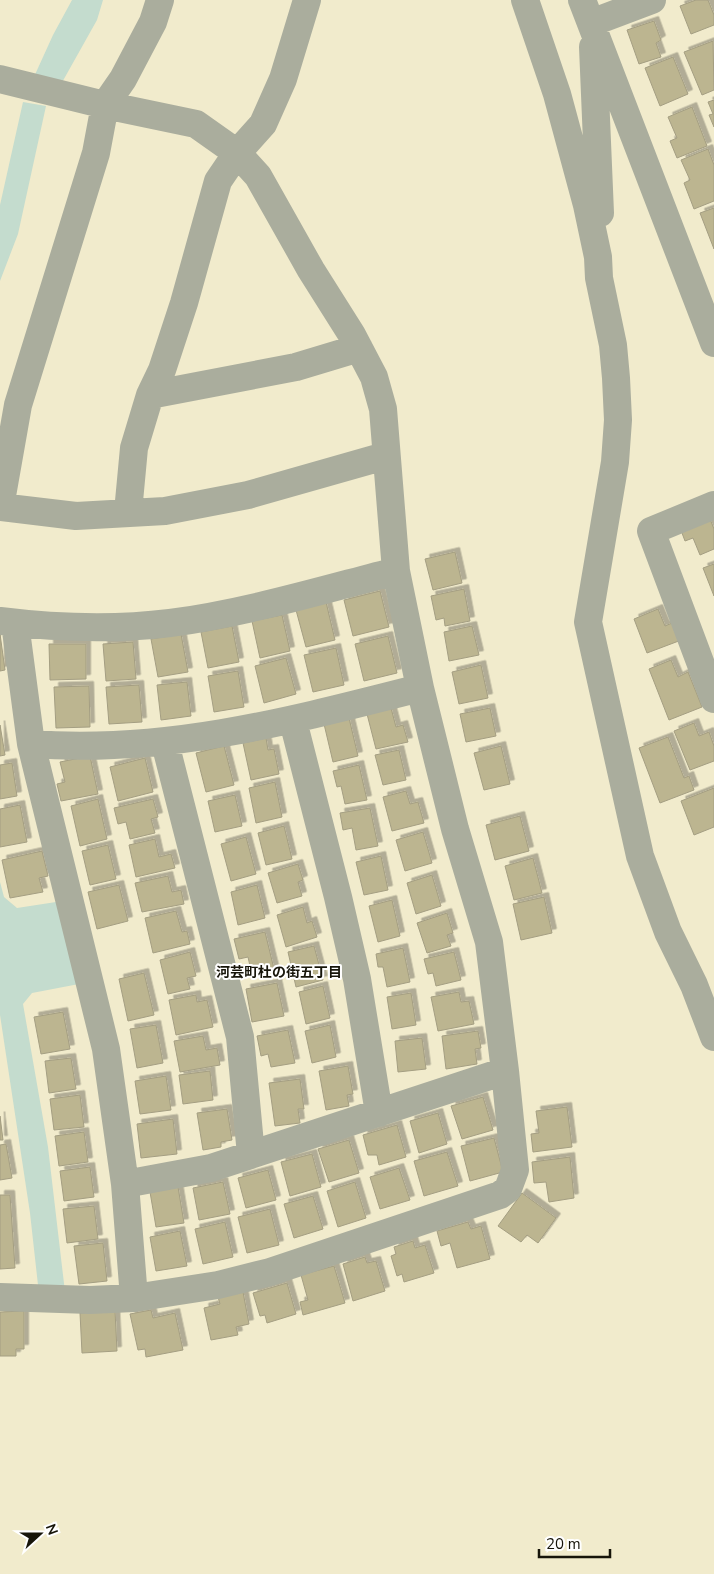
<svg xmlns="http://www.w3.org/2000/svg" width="714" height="1574" font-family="'Nunito Sans','Noto Sans JP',sans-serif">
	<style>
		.park { fill: #c4dcce }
		.building { fill: #bcb590; stroke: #a49e82; filter: url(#shadow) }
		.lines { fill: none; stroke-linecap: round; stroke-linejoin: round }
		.minor { stroke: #aaad9d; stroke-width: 28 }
		.labels { text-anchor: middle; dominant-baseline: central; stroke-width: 4; stroke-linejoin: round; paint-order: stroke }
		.neighbourhood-label { font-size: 14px; font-weight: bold; fill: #17150a; stroke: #fff }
	</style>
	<defs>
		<filter id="shadow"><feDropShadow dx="4.5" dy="-4.5" stdDeviation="0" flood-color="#0004"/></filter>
	</defs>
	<rect width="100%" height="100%" fill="#f1ebcc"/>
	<path class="park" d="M72,0h31l-6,20 -37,66 -27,-7 20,-44z
		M23,102l23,4 -28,128 -18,47v-76z
		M0,882l4,15 13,11 39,-6 23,82 -47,9 -9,11 25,143 17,145 -26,2 -9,-81 -30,-198z"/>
	<path class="building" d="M696,0h12l6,15v10l-23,9 -11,-28z
		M654,21l7,19 -5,3 5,14 -22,7 -12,-34z
		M713,41l1,49 -12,5 -18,-43z
		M673,57l15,37 -28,12 -15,-38z
		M714,100v27l-5,-12 4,-1 -5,-12z
		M692,107l15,39 -30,12 -7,-17 7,-3 -9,-21z
		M708,149l6,16v36l-20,8 -10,-26 6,-3 -9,-20z
		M714,208v41l-14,-36z
		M708,514l6,15v20l-14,6 -7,-17 -8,3 -6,-16z
		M455,552l7,31 -29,7 -8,-31z
		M714,564v32l-11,-28z
		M464,589l6,32 -25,5 -1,-8 -8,2 -5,-24z
		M380,591l9,36 -36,9 -9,-36z
		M326,602l9,38 -29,7 -10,-37z
		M658,609l7,17 12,-5 7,18 -37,14 -13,-34z
		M282,615l8,36 -30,7 -8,-37z
		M232,626l7,36 -31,6 -7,-36z
		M472,626l7,29 -30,6 -5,-29z
		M0,634l5,36 -5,1z
		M181,634l7,38 -30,5 -7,-38z
		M388,636l9,37 -33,8 -9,-37z
		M133,642l3,37 -30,2 -3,-37z
		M49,644h37v35l-36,1z
		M336,648l8,37 -31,7 -9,-37z
		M286,658l10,36 -32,9 -9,-37z
		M671,660l7,17 10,-5 14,35 -33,13 -20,-51z
		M481,665l7,33 -29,6 -7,-32z
		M238,671l6,36 -30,5 -6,-36z
		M187,682l4,34 -30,4 -4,-35z
		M139,685l3,37 -33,2 -3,-37z
		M89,686l1,41 -34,1 -2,-41z
		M391,708l5,19 7,-2 5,17 -32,7 -9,-35z
		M490,708l6,28 -30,6 -6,-28z
		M349,718l9,38 -25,6 -9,-38z
		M694,723l5,13 10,-4 5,14v15l-24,9 -16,-39z
		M0,725l5,30 -5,1z
		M668,737l16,41 5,-2 5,14 -34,13 -21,-55z
		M266,738l2,12 6,-1 5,25 -28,6 -8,-37z
		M224,746l10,39 -28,7 -10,-39z
		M501,746l9,38 -26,6 -10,-37z
		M399,750l7,30 -23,5 -8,-30z
		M90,756l8,38 -37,7 -4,-17 8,-2 -5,-20z
		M145,758l8,34 -35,9 -8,-34z
		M12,763l5,33 -17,3v-34z
		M359,765l8,35 -22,4 -4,-18 -4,1 -4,-16z
		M275,782l7,35 -26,6 -7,-35z
		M714,788v39l-20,8 -13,-34z
		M406,791l4,13 8,-2 6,21 -32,8 -9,-34z
		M235,795l7,31 -27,6 -7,-31z
		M98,799l9,40 -27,7 -9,-40z
		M153,799l5,18 -7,2 4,14 -25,6 -4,-17 -8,2 -4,-16z
		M20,805l7,37 -27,5v-38z
		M370,808l8,38 -22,4 -4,-22 -9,2 -3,-17z
		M520,816l9,35 -34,9 -9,-35z
		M284,826l8,33 -26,6 -8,-32z
		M423,832l9,31 -27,8 -9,-31z
		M246,837l10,37 -25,7 -10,-37z
		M155,839l4,18 12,-3 4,14 -39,9 -7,-32z
		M108,845l8,34 -26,6 -8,-34z
		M42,851l6,25 -9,2 4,14 -33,6 -8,-38z
		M381,856l7,34 -24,5 -8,-33z
		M533,858l9,35 -28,7 -9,-34z
		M298,864l5,16 -5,2 4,14 -25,7 -9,-30z
		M432,875l9,31 -25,8 -9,-31z
		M168,876l4,16 9,-2 3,14 -42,8 -7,-29z
		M119,885l9,36 -31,8 -9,-37z
		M257,885l8,33 -27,7 -7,-33z
		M544,897l8,36 -31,7 -8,-36z
		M392,900l8,36 -22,6 -9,-36z
		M303,907l4,16 5,-2 5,16 -31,10 -9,-32z
		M176,911l6,21 5,-1 3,13 -37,9 -8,-35z
		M447,913l6,20 -6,2 4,11 -24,7 -10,-30z
		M265,932l9,37 -22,6 -4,-18 -9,2 -5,-20z
		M314,946l9,34 -27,7 -8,-35z
		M403,948l7,34 -23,5 -4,-20h-5l-2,-13z
		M190,952l6,24 -9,2 3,11 -22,5 -8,-34z
		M454,952l7,28 -25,6 -3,-13 -5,1 -4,-15z
		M144,973l10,42 -26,6 -9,-42z
		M277,983l7,33 -32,6 -6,-33z
		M323,986l7,32 -24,6 -7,-32z
		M459,992l2,10 8,-1 5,23 -36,7 -7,-34z
		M411,993l5,32 -24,4 -5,-32z
		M196,995l1,7 10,-2 6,27 -37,8 -7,-35z
		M63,1012l7,37 -29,5 -7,-37z
		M156,1025l7,38 -26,5 -7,-39z
		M330,1025l6,32 -24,6 -7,-32z
		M288,1030l7,33 -24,4 -3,-13 -7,2 -4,-20z
		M478,1031l3,17 -6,1 2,15 -31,5 -4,-33z
		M203,1036l3,14 11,-2 3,17 -40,7 -6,-31z
		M422,1038l4,31 -28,3 -3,-31z
		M71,1058l5,31 -27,4 -4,-32z
		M348,1066l5,28 -6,1 2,11 -23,4 -7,-39z
		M210,1071l3,29 -30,4 -4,-29z
		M166,1076l5,34 -31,4 -5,-33z
		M300,1079l4,30h-6l2,14 -25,3 -6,-43z
		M80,1095l4,32 -30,3 -4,-31z
		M483,1097l10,33 -31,9 -11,-33z
		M567,1107l5,40 -39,5 -2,-18 8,-1 -3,-22z
		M227,1109l5,31 -11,2v5l-18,3 -6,-37z
		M438,1113l9,31 -28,9 -9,-32z
		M0,1116l3,24h-3z
		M173,1119l4,35 -36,4 -4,-34z
		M397,1125l9,32 -27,8 -2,-10h-9l-5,-20z
		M84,1132l4,30 -29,4 -4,-30z
		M494,1138l9,34 -33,9 -9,-35z
		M349,1140l10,33 -30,9 -11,-33z
		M6,1144l6,34 -12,2v-35z
		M447,1152l11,34 -34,10 -10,-35z
		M312,1154l9,33 -31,9 -9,-34z
		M570,1157l4,41 -25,4 -3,-20 -12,1 -2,-21z
		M90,1167l4,30 -30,4 -4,-30z
		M399,1168l11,32 -30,9 -10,-32z
		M268,1170l8,30 -30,8 -8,-30z
		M223,1182l7,32 -31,6 -6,-32z
		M355,1182l11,36 -28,9 -11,-36z
		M178,1187l6,36 -28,4 -6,-35z
		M522,1193l34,25 -18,25 -11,-8 -6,7 -23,-16z
		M0,1195h10l5,73 -15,1z
		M313,1196l10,33 -29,9 -10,-34z
		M94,1206l4,33 -31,4 -4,-34z
		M270,1209l9,36 -32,8 -9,-36z
		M225,1222l8,35 -30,7 -8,-35z
		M468,1222l3,7 10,-3 9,33 -33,9 -7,-25 -9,3 -4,-15z
		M180,1231l7,35 -31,5 -6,-34z
		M413,1241l2,7 10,-3 9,28 -30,9 -2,-8 -5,2 -6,-20 5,-2 -2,-7z
		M103,1243l4,38 -28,3 -5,-38z
		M365,1257l2,6 9,-2 9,30 -32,10 -10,-37z
		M334,1266l11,37 -42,12 -3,-13 8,-2 -7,-25z
		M287,1283l9,31 -29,9 -2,-8 -5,1 -7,-23z
		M243,1292l6,32 -13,3 2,8 -27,5 -7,-32 16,-4 -2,-7z
		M151,1310l2,8 22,-5 8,37 -37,7 -1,-8 -7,1 -8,-36z
		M24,1311v38h-8v7h-16v-44z
		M115,1311l2,40 -35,2 -2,-40z"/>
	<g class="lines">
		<path class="minor" d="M160,0l-7,22 -30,57 -18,26 -9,48 -78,252 -18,102 76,9 89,-5 83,-16 137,-39
			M525,0l32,94 30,111 11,52 1,21 14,67 3,33 2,42 -3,42 -27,160 52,234 28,76 26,53 20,52
			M582,0l132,343
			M591,23l61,-23
			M593,47l7,166
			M0,79l105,26 91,19 41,29 21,23 53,94 41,65 22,42 9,32 13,162
			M150,395l146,-28 63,-19
			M714,505l-63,26 63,168
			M128,512l6,-64 16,-53 12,-25 22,-67 34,-122 19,-28 26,-29 20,-45 24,-79
			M0,621c56,7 114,9 170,2 76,-10 152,-33 226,-52l24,117c-130,33 -253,66 -389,56l-16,-121
			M293,721l45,176 19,82 22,134
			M165,743l75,294 11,118
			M31,744l75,305 19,135 86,-16 294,-97 -16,-129 -34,-113 -35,-141
			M125,1184l9,114
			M0,1297l90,3 44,-2 84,-13 52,-13 230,-77 8,-6 7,-19 -10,-99"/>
	</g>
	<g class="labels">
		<g class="neighbourhood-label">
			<text x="279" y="972">河芸町杜の街五丁目</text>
		</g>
	</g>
	<g transform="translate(40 1534) rotate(69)" stroke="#ffffff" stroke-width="4" paint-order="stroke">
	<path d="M0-4L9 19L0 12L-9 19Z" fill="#17150a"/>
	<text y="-8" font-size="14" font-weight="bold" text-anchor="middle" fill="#17150a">N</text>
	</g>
	<path d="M539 1549v8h71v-8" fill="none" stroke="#17150a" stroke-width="2.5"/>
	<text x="546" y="1549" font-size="15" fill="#17150a" stroke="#ffffff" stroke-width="4" paint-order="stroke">20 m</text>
</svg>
